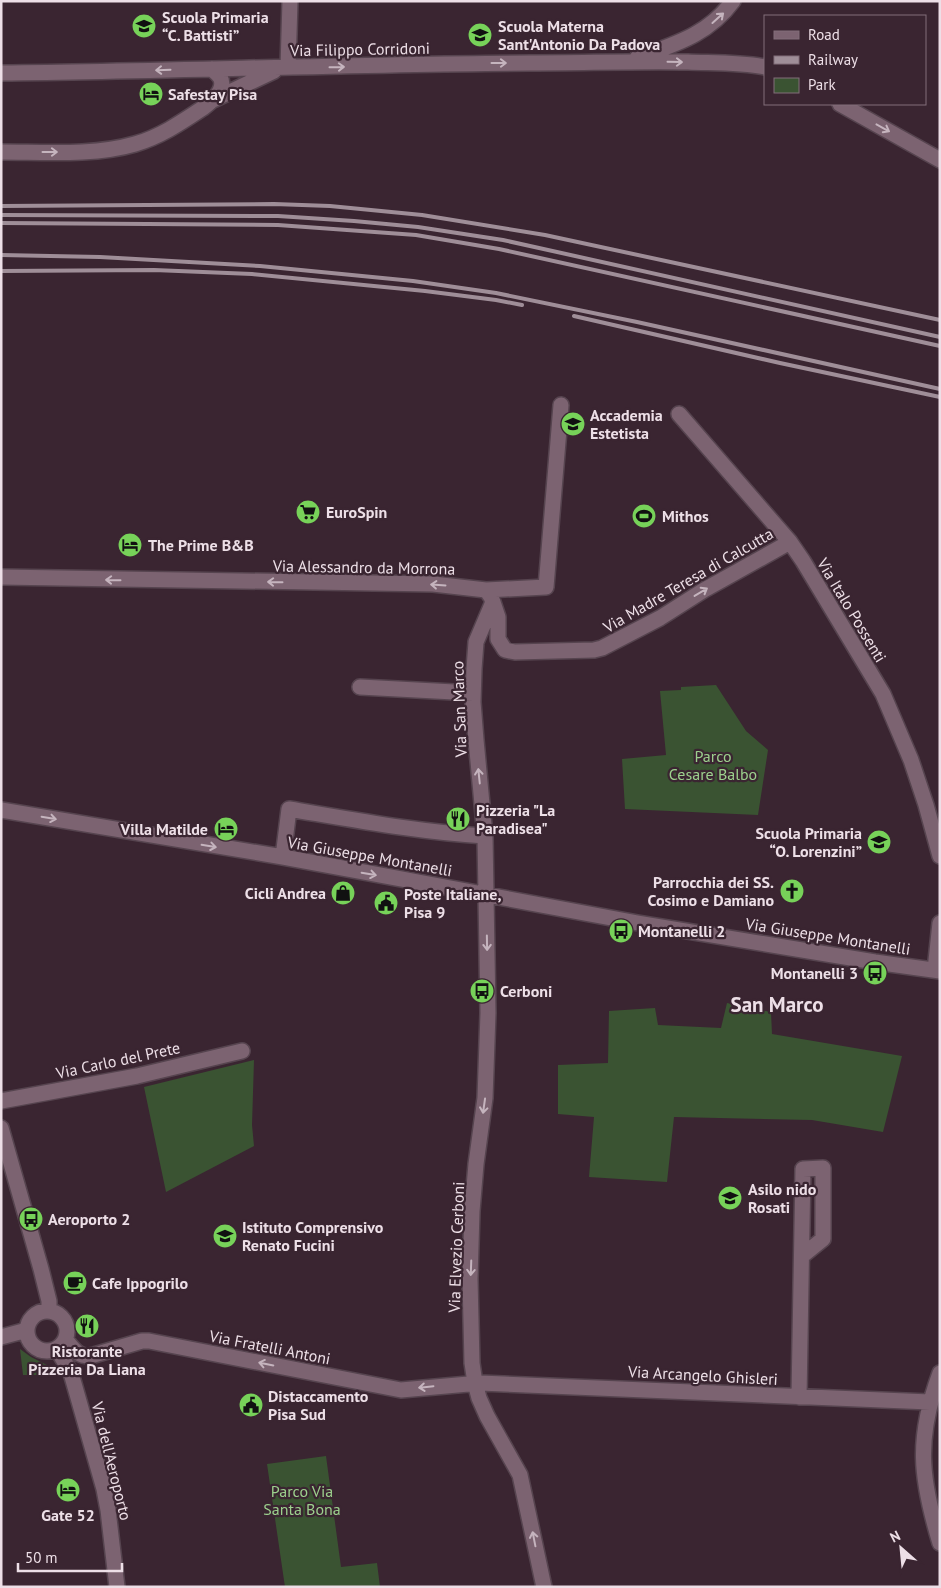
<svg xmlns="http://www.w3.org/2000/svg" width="941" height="1588" font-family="'PT Sans',sans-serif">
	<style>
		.green { fill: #3a5332 }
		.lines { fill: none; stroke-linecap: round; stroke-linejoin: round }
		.minor-casing { stroke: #56444f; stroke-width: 18 }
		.minor { stroke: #7c6371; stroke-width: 15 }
		.rail { stroke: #9f8e98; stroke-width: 4 }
		.oneway { stroke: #c5b4be }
		.labels { text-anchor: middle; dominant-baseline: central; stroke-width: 4.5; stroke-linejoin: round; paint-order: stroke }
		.poi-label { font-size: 16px; font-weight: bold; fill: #eddfe7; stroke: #3a2531; text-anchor: start }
		.street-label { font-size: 16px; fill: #eddfe7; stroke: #3a2531 }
		.park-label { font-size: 16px; fill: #9cd08d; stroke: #3a2531 }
		.district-label { font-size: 21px; font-weight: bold; fill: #eddfe7; stroke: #3a2531 }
	</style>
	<rect width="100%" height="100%" fill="#3a2531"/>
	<path class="green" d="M716,685l30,46 22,19 -10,65 -133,-6 -3,-50 44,-4 -6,-64 21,-1v-3z
		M727,1003l44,9 1,22 130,22 -19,76 -71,-12 -138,-3 -7,65 -78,-5 5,-60 -36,-3v-49l50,-2 1,-52 46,-3 3,17 63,3z
		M254,1060l-2,65 2,21 -88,46 -22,-105z
		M20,1349l11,8 18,9 5,9h-31z
		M326,1456l15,111 36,-4 3,24h-95l-18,-123z"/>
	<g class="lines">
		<defs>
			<path id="minor" d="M637,58c38,-14 71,-23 96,-57
				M288,67l2,-66
				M1,73c177,-2 353,-9 530,-10 52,0 105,-2 157,-1 26,1 52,0 77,5
				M213,100l61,-29
				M840,104l100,56
				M1,152c43,0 93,4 134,-8 25,-7 47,-22 68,-36 8,-6 24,-19 17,-31 -2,-3 -6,-6 -8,-8
				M679,414l111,128 13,19 80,133 28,66 15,45 14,51
				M1,577l432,7 53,6 60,-3 15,-182
				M486,590l5,7 2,5 -17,40 -2,27 -1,33 3,38 9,96 3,177 -3,85 -9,66 -4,47 -2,68 2,84 3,20 4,15 8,18 33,59 24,112
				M493,602l5,15v22l7,11 10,2 79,-2 8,-2 58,-30 44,-28 86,-48
				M360,687l113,6
				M1,810l282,47 355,66 237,39 65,9
				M283,857l6,-48c66,11 130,23 196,27
				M935,970l5,-47
				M1,1101l136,-25 105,-25
				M1,1128l40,141 8,32v9
				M27 1331a20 20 0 1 1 40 0a20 20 0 1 1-40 0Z
				M1,1337l26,-7
				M66,1340c8,10 14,19 28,15l48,-14h7l252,49 79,-7 450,19
				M57,1349l14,24 33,116 4,21 9,77
				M940,1373c-24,65 -20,104 0,170
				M799,1397l4,-228 20,-1v71l-21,17"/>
		</defs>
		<use href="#minor" class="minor-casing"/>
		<use href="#minor" class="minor"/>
		<path class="rail" d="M1,206l273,-2 56,2 92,9 123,20 395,85
			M1,215l277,1 76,5 64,6 85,13 437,97
			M1,223l277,2 138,10 83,14 441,97
			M1,255l99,2 160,9 153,15 83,12 141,29 303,67
			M1,271l153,-1 98,4 173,17 71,9 26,5
			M574,316l206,47 160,34"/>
	</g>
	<defs><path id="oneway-shaft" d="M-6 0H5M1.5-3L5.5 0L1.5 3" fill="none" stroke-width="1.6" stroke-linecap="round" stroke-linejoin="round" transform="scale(1.25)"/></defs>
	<g class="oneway">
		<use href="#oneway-shaft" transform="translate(718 18) rotate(-42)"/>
		<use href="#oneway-shaft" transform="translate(675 62) rotate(1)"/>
		<use href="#oneway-shaft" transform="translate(499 63)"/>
		<use href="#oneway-shaft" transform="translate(337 67) rotate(-1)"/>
		<use href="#oneway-shaft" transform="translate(163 70) rotate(178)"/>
		<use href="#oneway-shaft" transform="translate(883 128) rotate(29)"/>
		<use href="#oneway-shaft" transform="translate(50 152)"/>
		<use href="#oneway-shaft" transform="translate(113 580) rotate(-179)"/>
		<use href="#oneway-shaft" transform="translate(275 582) rotate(-179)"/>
		<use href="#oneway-shaft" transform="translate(438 585) rotate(-176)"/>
		<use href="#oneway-shaft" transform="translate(701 592) rotate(-31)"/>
		<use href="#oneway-shaft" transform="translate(479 776) rotate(-96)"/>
		<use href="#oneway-shaft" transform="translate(49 818) rotate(10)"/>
		<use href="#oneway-shaft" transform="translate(209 846) rotate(9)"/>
		<use href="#oneway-shaft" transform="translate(369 874) rotate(10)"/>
		<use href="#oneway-shaft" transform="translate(487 943) rotate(89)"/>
		<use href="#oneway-shaft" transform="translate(484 1106) rotate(98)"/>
		<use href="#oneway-shaft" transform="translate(471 1268) rotate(92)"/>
		<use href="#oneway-shaft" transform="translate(266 1364) rotate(-169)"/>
		<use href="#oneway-shaft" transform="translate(426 1387) rotate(174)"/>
		<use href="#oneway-shaft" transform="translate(534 1539) rotate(-101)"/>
	</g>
	<defs>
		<symbol id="school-disc" viewBox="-11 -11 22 22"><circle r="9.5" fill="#77d259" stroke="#3a2531"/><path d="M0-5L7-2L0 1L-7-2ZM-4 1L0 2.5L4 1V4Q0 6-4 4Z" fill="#111"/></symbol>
		<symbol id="hotel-disc" viewBox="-11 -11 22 22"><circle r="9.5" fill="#77d259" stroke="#3a2531"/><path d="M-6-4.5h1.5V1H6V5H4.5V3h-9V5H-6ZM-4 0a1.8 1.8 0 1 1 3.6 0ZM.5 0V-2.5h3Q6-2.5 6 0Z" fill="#111"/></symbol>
		<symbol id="supermarket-disc" viewBox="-11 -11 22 22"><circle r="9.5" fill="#77d259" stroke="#3a2531"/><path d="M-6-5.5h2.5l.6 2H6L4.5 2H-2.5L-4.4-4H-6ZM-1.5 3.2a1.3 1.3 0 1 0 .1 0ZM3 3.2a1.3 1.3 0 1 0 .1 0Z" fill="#111"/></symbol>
		<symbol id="stadium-disc" viewBox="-11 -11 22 22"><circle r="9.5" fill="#77d259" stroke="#3a2531"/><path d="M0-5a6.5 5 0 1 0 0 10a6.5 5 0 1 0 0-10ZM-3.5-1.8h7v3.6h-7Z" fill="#111"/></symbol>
		<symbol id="restaurant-disc" viewBox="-11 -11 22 22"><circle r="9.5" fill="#77d259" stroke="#3a2531"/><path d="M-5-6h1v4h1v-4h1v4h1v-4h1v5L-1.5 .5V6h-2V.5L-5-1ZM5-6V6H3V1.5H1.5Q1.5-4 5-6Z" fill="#111"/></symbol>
		<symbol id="church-disc" viewBox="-11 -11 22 22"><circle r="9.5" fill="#77d259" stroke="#3a2531"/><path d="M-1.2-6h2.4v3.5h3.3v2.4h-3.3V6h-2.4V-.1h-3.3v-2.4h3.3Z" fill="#111"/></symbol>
		<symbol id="shop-disc" viewBox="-11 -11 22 22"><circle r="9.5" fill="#77d259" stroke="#3a2531"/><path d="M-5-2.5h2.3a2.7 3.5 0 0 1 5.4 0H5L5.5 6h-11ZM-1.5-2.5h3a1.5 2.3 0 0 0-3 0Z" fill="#111"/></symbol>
		<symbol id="civic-disc" viewBox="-11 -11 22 22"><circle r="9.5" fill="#77d259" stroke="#3a2531"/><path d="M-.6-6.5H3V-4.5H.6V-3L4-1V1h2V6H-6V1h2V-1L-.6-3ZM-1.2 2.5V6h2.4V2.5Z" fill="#111"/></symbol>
		<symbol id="bus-disc" viewBox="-11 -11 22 22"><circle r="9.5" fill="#77d259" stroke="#3a2531"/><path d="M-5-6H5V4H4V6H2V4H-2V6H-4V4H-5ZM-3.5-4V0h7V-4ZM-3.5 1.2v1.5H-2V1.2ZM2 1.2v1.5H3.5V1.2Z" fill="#111"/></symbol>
		<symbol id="cafe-disc" viewBox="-11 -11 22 22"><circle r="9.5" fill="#77d259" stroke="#3a2531"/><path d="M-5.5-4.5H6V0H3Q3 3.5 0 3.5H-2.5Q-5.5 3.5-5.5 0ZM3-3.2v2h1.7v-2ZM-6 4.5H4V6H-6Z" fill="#111"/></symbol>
	</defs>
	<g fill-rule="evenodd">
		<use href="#school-disc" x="130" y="12" width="28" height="28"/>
		<use href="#school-disc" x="466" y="21" width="28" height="28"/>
		<use href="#hotel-disc" x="137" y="80" width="28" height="28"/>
		<use href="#school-disc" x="559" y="410" width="28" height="28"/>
		<use href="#supermarket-disc" x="294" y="498" width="28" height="28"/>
		<use href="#stadium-disc" x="630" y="502" width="28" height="28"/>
		<use href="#hotel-disc" x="116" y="531" width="28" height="28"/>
		<use href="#restaurant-disc" x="444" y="805" width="28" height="28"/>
		<use href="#hotel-disc" x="212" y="815" width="28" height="28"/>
		<use href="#school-disc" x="865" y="828" width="28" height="28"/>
		<use href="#church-disc" x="778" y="877" width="28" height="28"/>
		<use href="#shop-disc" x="329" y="879" width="28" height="28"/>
		<use href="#civic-disc" x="372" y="889" width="28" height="28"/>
		<use href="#bus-disc" x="607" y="917" width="28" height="28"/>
		<use href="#bus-disc" x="861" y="959" width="28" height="28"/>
		<use href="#bus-disc" x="468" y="977" width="28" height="28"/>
		<use href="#school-disc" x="716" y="1184" width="28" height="28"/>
		<use href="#bus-disc" x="17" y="1205" width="28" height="28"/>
		<use href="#school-disc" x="211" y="1222" width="28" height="28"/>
		<use href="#cafe-disc" x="61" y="1269" width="28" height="28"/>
		<use href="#restaurant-disc" x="73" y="1312" width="28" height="28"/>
		<use href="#civic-disc" x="237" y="1391" width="28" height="28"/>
		<use href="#hotel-disc" x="54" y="1476" width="28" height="28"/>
	</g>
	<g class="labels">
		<g class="poi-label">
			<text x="162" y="17">Scuola Primaria<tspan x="162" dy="18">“C. Battisti”</tspan></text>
			<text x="498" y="26">Scuola Materna<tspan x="498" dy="18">Sant'Antonio Da Padova</tspan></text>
			<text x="168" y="94">Safestay Pisa</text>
			<text x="590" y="415">Accademia<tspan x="590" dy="18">Estetista</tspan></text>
			<text x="326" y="512">EuroSpin</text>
			<text x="662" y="516">Mithos</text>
			<text x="148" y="545">The Prime B&amp;B</text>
			<text x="476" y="810">Pizzeria "La<tspan x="476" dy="18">Paradisea"</tspan></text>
			<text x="208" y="829" text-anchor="end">Villa Matilde</text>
			<text x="862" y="833" text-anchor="end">Scuola Primaria<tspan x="862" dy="18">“O. Lorenzini”</tspan></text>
			<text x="774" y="882" text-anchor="end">Parrocchia dei SS.<tspan x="774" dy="18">Cosimo e Damiano</tspan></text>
			<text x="326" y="893" text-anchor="end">Cicli Andrea</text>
			<text x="404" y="894">Poste Italiane,<tspan x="404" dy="18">Pisa 9</tspan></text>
			<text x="638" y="931">Montanelli 2</text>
			<text x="858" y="973" text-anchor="end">Montanelli 3</text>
			<text x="500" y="991">Cerboni</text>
			<text x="748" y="1189">Asilo nido<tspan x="748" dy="18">Rosati</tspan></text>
			<text x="48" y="1219">Aeroporto 2</text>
			<text x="242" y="1227">Istituto Comprensivo<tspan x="242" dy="18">Renato Fucini</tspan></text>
			<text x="92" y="1283">Cafe Ippogrilo</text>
			<text x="87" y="1351" text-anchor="middle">Ristorante<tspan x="87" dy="18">Pizzeria Da Liana</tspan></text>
			<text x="268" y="1396">Distaccamento<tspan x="268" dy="18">Pisa Sud</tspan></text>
			<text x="68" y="1515" text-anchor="middle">Gate 52</text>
		</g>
		<g class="street-label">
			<text transform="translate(360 49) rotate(-1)">Via Filippo Corridoni</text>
			<text transform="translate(364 567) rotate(1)">Via Alessandro da Morrona</text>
			<text transform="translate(688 580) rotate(-30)">Via Madre Teresa di Calcutta</text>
			<text transform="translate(852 610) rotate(59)">Via Italo Possenti</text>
			<text transform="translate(459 709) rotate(-92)">Via San Marco</text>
			<text transform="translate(370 856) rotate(10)">Via Giuseppe Montanelli</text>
			<text transform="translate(828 936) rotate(9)">Via Giuseppe Montanelli</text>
			<text transform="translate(118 1060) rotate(-12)">Via Carlo del Prete</text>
			<text transform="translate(456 1247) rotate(-88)">Via Elvezio Cerboni</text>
			<text transform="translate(270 1347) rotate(11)">Via Fratelli Antoni</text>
			<text transform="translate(703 1375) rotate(3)">Via Arcangelo Ghisleri</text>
			<text transform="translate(112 1461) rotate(76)">Via dell'Aeroporto</text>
		</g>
		<g class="park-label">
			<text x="713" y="756">Parco<tspan x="713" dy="18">Cesare Balbo</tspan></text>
			<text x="302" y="1491">Parco Via<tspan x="302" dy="18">Santa Bona</tspan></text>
		</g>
		<g class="district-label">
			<text x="777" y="1004">San Marco</text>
		</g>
	</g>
	<rect width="941" height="1588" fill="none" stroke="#eddfe7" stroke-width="5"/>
	<rect x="764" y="15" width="162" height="90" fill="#3a2531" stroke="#826f7a"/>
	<rect x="774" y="31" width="25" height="8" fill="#7c6371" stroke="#826f7a"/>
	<text x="808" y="40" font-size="15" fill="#eddfe7">Road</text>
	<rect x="774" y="56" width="25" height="8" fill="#9f8e98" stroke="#826f7a"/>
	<text x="808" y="65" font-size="15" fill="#eddfe7">Railway</text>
	<rect x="774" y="78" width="25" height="15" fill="#3a5332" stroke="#826f7a"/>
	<text x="808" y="90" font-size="15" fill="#eddfe7">Park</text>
	<g transform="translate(901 1548) rotate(333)" stroke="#3a2531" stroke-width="4" paint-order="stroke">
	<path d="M0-4L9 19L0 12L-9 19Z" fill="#eddfe7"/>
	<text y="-8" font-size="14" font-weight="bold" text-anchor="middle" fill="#eddfe7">N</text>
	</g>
	<path d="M18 1563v8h104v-8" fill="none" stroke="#eddfe7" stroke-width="2.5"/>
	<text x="25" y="1563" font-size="15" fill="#eddfe7" stroke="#3a2531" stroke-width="4" paint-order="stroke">50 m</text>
</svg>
